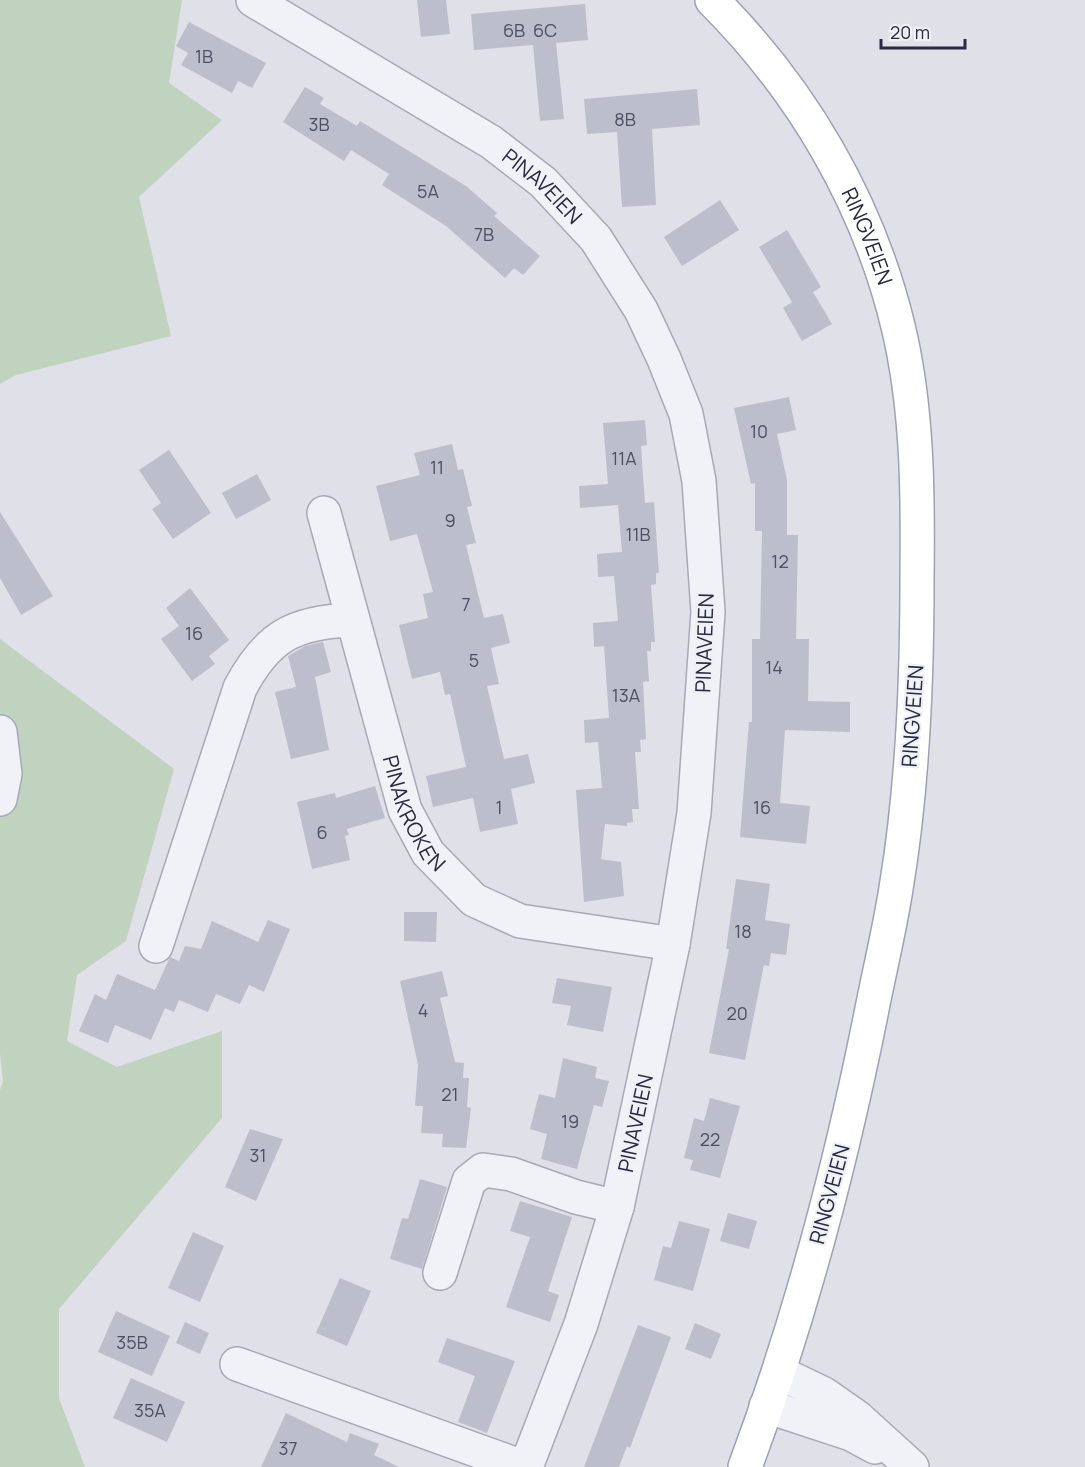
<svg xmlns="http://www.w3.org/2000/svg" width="1085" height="1467" font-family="Manrope,sans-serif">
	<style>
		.green { fill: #c0d3bf }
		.building { fill: #bcbecb }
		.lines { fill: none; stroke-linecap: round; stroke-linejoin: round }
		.minor-casing { stroke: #a8a9b6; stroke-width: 36 }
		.major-casing { stroke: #9ea1b5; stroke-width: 36 }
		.minor { stroke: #f1f2f7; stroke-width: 33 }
		.major { stroke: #fff; stroke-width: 33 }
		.labels { text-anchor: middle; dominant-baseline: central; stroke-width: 4.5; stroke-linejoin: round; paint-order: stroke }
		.number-label { font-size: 18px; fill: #4c4f63 }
		.street-label { font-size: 21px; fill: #272a40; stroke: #eef0f6 }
	</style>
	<rect width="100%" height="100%" fill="#dfe0e8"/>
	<path class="green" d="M0,0h182l-13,83 53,37 -83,77 32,139 -155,39 -16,9z
		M0,639l174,130 -48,172 -49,34 -10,66 50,26 105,-36v87l-163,191v89l26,69h-85v-377l3,-9 -3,-28z"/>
	<path class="building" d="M417,0h29l4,34 -29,3z
		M585,4l3,36 -32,3 8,76 -24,2 -7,-76 -59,5 -3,-36z
		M189,22l77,41 -14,25 -14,-7 -6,12 -51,-28 7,-12 -12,-7z
		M305,87l19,11 -4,6 37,22 3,-5 106,65 31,27 -3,3 46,40 -17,19 -9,-7 -9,10 -59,-52 -64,-41 7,-11 -38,-24 -7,11 -61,-39z
		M697,89l3,36 -48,4 4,76 -34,2 -5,-75 -30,2 -3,-35z
		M720,200l19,30 -57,36 -18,-29z
		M787,230l34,57 -8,5 19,32 -30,17 -19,-33 9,-6 -33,-55z
		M789,397l7,33 -19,4 10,46v55h11l-2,104h13l-1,62 42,1v30l-65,-2 -5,73 30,3 -4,38 -66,-7 9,-115h3v-83h8l2,-108h-7v-48l-4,1 -17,-76z
		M645,420l2,25 -6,1 4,57 9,-1 5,71h-3v11l-5,1 4,57h-4v9h-4l2,30 -6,1 3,57 -6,1 1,12h-6l4,57h-7l1,13 -6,1v3l-22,-2 -4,35 20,3 3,34 -40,6 -8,-112 26,-2 -4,-46 -13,1 -1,-23 25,-2 -5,-72 -10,1 -1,-24 25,-2 -4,-45 -16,1 -1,-23 25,-2 -4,-47 -38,3 -1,-22 29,-2 -5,-61z
		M452,444l6,26 5,-1 9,37 -5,1 9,36 -10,2 18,73 19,-4 7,29 -19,5 8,36 -12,2 17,73 24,-5 7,29 -24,6 7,35 -38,8 -7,-34 -40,9 -7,-31 40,-9 -16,-73 -5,1 -5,-23 -28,7 -13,-54 29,-7 -5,-24 10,-2 -16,-58 -27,7 -14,-55 44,-11 -6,-22z
		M169,450l42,63 -38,26 -21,-30 9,-6 -22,-33z
		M257,474l14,26 -35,19 -14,-26z
		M0,512l53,84 -32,19 -21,-37z
		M190,588l39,52 -20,16 6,8 -23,17 -31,-42 18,-13 -13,-18z
		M323,642l8,30 -16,5 14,73 -38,9 -16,-67 21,-5 -8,-31 17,-10z
		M375,786l10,32 -38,11 2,6 -4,1 5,24 -38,9 -15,-67 38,-9 1,5z
		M736,879l34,5 -5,36 25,4 -4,31 -15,-2 -2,13 -5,-1 -19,95 -36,-7 20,-104h-3z
		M404,912h33l-1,30 -32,-1z
		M268,920l22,9 -26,63 -15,-7 -9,19 -24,-10 -8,18 -29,-12 -5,12 -9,-4 -14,32 -36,-15 -7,18 -29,-12 16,-37 11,6 11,-26 38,16 15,-33 9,4 6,-15 16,3 11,-28 46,21z
		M442,971l6,25 -8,2 15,64 9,1 -1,15h6l-2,29 4,1 -5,40 -24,-1 1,-13 -22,-1 2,-27h-8l3,-41 -18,-84z
		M557,978l55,9 -9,45 -36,-7 4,-19 -19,-3z
		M563,1058l34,9 -2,11 14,3 -7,26 -8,-2 -17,64 -36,-10 6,-25 -17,-5 9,-35 16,4z
		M710,1098l30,8 -20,72 -30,-8 3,-10 -9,-2 10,-40 10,3z
		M250,1129l33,10 -27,62 -31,-14z
		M420,1179l27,8 -25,82 -32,-10 12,-41 6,1z
		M520,1201l52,16 -24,74 11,4 -9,27 -44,-15 24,-70 -20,-6z
		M728,1213l29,8 -8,28 -29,-8z
		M679,1221l31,8 -17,62 -39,-11 9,-34 8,2z
		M193,1232l31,14 -24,56 -32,-14z
		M340,1278l31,13 -24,55 -31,-13z
		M116,1311l54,25 -18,40 -54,-24z
		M185,1322l24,11 -9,21 -24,-11z
		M695,1323l26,11 -10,25 -26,-10z
		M638,1325l33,12 -41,111 -3,-2 -8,21h-35z
		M447,1338l68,23 -28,72 -29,-11 17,-46 -37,-14z
		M131,1378l54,24 -18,40 -54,-24z
		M286,1413l61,29 3,-9 29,11 -5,11 25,12h-138z"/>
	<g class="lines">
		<defs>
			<g id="minor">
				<path id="s1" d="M253,0l238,142 52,40 53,57 45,71 23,49 22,55 13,67 9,131 -14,201 -21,131 -56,263 -36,117 -55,143"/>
				<path id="s2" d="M324,513l81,297 23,43 46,47 46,21 153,23"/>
				<path d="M0,732l5,42 -5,25"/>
				<path d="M156,946l84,-258c27,-51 53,-66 112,-68"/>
				<path d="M440,1273l29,-92 14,-11 28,4 65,23 41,10"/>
				<path d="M237,1364l286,103"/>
				<path d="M780,1373l44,21 33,23 55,50"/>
				<path d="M766,1406l85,28 24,13"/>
			</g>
			<g id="major">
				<path id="s3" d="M712,0c90,90 156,202 186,326 20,83 20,170 19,255 0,99 -4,203 -20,301 -6,41 -16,82 -24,122 -31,157 -72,313 -128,463"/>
			</g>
		</defs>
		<use href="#minor" class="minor-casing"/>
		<use href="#major" class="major-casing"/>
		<use href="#minor" class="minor"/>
		<use href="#major" class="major"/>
	</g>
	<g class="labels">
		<g class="number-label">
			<text x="514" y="30">6B</text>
			<text x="545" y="30">6C</text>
			<text x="204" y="56">1B</text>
			<text x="625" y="119">8B</text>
			<text x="319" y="124">3B</text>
			<text x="428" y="191">5A</text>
			<text x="484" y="234">7B</text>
			<text x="759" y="431">10</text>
			<text x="624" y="458">11A</text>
			<text x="437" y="467">11</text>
			<text x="450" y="520">9</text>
			<text x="638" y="534">11B</text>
			<text x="780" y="561">12</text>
			<text x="466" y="604">7</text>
			<text x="194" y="633">16</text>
			<text x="474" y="660">5</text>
			<text x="774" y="667">14</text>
			<text x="626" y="695">13A</text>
			<text x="499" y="807">1</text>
			<text x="762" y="807">16</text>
			<text x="322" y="832">6</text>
			<text x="743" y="931">18</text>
			<text x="423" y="1010">4</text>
			<text x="737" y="1013">20</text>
			<text x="450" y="1094">21</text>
			<text x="570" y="1121">19</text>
			<text x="710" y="1139">22</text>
			<text x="258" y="1155">31</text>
			<text x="132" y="1342">35B</text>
			<text x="150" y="1410">35A</text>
			<text x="288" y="1448">37</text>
		</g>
		<g class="street-label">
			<text stroke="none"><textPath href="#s1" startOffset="345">PINAVEIEN</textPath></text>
			<text stroke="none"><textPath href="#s3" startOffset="285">RINGVEIEN</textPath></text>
			<text transform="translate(704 643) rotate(-88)">PINAVEIEN</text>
			<text transform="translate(912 716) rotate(-86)">RINGVEIEN</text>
			<text stroke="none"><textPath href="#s2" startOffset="314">PINAKROKEN</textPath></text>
			<text transform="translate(635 1123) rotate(-78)">PINAVEIEN</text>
			<text transform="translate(829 1194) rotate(-75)">RINGVEIEN</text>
		</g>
	</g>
	<path d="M881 39v9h84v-9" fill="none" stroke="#272a40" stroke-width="3"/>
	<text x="890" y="39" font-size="18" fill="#272a40" stroke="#eef0f6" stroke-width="4.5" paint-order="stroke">20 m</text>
</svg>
